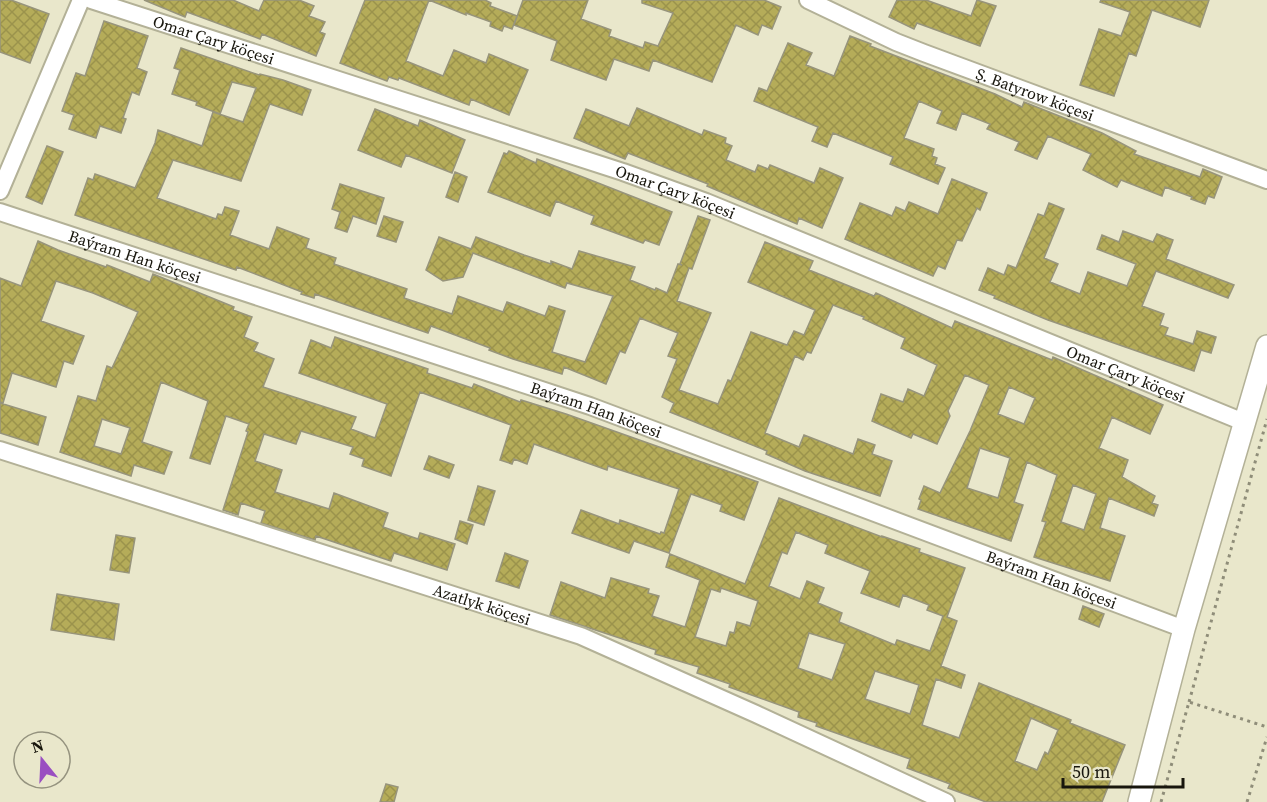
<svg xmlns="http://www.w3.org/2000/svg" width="1267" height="802" font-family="'Source Serif 4',serif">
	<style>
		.building { fill: url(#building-cross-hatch); stroke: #97947b; stroke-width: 1.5; fill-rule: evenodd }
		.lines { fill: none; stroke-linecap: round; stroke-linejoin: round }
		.minor-casing { stroke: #b3b197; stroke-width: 20 }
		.tertiary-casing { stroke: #b3b197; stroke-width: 24 }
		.path { stroke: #8f8d79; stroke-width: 3; stroke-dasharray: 3 4.5; stroke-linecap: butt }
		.minor { stroke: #fff; stroke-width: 16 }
		.tertiary { stroke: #fff; stroke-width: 21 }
		.labels { text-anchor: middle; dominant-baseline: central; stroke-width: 5; stroke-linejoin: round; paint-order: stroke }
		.street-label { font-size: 16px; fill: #18160d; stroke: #e9e7cb }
	</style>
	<defs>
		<pattern id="building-cross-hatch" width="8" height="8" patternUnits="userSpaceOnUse" patternTransform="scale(1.5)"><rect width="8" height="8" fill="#b5ac59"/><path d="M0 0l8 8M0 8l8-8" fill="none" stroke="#9b934c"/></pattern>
	</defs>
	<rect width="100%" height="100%" fill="#e9e7cb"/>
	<path class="building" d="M0,0h11l38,14 -19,49 -30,-11z
		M144,0h89l26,11 5,-11h35l15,6 -5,10 16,6 -5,10 5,2 -9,22 -54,-22 -2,5 -73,-27 -2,5z
		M365,0h64l-23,61 37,15 11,-26 32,13 3,-9 39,16 -19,45 -38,-16 -2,6 -70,-27 -1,2 -9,-3 -2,4 -47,-18z
		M429,0h56l6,3 -1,3 27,10 -5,13 -8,-3 -2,5 -12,-5 1,-4 -25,-9v2z
		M523,0h65l-7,19 30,11 -2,6 34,12 2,-6 13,4 15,-33 -31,-10v-3h122l17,7 -9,22 -10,-4 -4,10 -22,-10 -24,57 -59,-22 -4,11 -35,-12 -8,21 -55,-20 6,-19 -43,-16z
		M897,0h29l45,16 6,-16 19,6 -16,40 -63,-23 -3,6 -25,-12z
		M1101,0h108l-9,27 -48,-17 -16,46 -7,-3 -15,43 -34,-11 19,-56 22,7 9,-24 -30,-10z
		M104,21l44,15 -11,32 10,4 -8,23 -7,-3 -9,26 3,1 -5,14 -21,-7 -4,12 -27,-9 5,-14 -12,-4 14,-38 9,3z
		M850,36l21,8 -1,2 125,48 27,13 2,-5 78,31 34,18 -2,3 66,23 3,-8 19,8 -8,21 -6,-2 -3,8 -14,-5 1,-2 -27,-10 -3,9 -41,-16 -4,7 -34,-17 8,-16 -43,-18 -11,23 -22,-9 4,-8 -32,-13 3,-5 -28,-11 -6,17 -19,-7 5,-12 -23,-10 -15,37 30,11 -2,7 5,2 -2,6 10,4 -7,16 -48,-20 3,-7 -60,-24 -6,14 -15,-6 6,-14 -64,-26 5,-13 8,3 21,-48 24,10 -6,12 28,11z
		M181,48l78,27 1,-1 23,6 28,10 -9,25 -32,-11 -1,2 -28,75 -68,-21 -16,38 59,21 2,-5 4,1 3,-8 14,4 -9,24 39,14 8,-22 32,12 -3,9 30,10 -2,6 73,25 -3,9 48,16 6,-18 45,16 4,-10 38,14 4,-10 16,5 -13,41 33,10 28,-66 -46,-13 -2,5 -92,-35 -10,24 -20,4 -17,-11 13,-33 32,12 5,-12 48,18 27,9v-3l21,8 7,-18 56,16 -5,13 25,10 1,-2 11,5 11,-29 4,1 -2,-1 18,-48 12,4 -18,49 -3,-1 -12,33 34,12 -32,77 39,14 10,-24 3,1 20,-49 36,13 7,-14 10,4 11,-25 -67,-28 17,-40 48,19 -4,9 65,26 2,-3 76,35 3,-7 97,39 1,-3 110,48 -13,29 -38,-17 -13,31 29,12 -6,17 33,19 -3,7 6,2 -4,11 -45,-18 -9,30 25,8 -15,45 -76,-24 12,-35 -4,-1 15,-46 -30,-13 -13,40 9,3 -12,36 -93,-32 3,-9 -2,-1 5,-13 16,7 30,-62 19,-46 -24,-10 -17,36 2,5 -13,28 -24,-10 -2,4 -39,-17 9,-27 22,8 5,-13 16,7 13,-31 -36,-17 4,-10 -42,-19 1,-2 -31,-12 -22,48 -4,-1 -4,8 -8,-4 -30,77 34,14 5,-12 49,19 5,-15 17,6 -3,9 20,7 -12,35 -75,-25 -39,-17 1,-3 -97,-39 4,-9 -12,-6 15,-38 -9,-3 10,-23 -38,-15 -15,35 -5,-2 -14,33 -42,-17 -2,7 -49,-15 -24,-9 1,-2 -59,-22 -3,7 -113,-39 -1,4 -13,-4 1,-2 -65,-25 -1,3 -161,-55 13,-37 5,2 2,-6 40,14 20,-45 3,-13 44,16 11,-34 30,10 13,-34 -24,-6 -12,32 -24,-9 1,-3 -25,-8 8,-24 -6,-2zM1009,387l26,11 -11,26 -26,-10zM980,448l30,10 -12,40 -31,-10zM1073,485l23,9 -12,36 -23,-8z
		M637,108l65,27 2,-5 22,8 -1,5 7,3 -6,14 29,12 3,-7 10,4 2,-4 44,18 6,-15 23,10 -21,50 -23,-10 -2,6 -90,-38 1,-2 -80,-31 -3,6 -51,-21 12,-29 43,17z
		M375,109l43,17 2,-6 45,20 -13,33 -46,-18 -5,12 -43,-17z
		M47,146l16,6 -21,52 -16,-7z
		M509,151l27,12 1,-4 135,53 -13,33 -14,-5 -2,3 -52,-19 3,-8 -38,-15 -6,15 -62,-24 16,-39 3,1z
		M455,172l12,5 -9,25 -12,-5z
		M952,179l35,14 -7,17 -3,-2 -15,33 -5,-1 -12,29 -7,-3 -5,10 -88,-37 15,-36 32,13 4,-9 9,4 4,-9 29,12z
		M340,184l44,14 -8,26 -23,-8 -6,16 -12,-4 5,-16 -8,-3z
		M1049,203l15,6 -20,49 14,6 -8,18 30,12 8,-22 39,14 9,-22 -39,-15 5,-14 17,7 4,-11 30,11 4,-8 16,6 -7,19 68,26 -6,13 -72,-27 -14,35 22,8 -4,11 8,3 -3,7 28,9 4,-13 19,6 -5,16 -10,-3 -7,21 -146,-51 -54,-22 1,-2 -16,-6 9,-22 16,7 4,-10 8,3 22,-54 6,2z
		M384,216l19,6 -7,20 -19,-6z
		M38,241l20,9 48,17 1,-2 43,17 3,-8 81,33 -1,3 19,7 -8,20 14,6 -4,8 20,8 -11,28 93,30 -5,12 24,9 12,-34 -88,-31 12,-33 20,8 4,-11 93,32 -1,4 45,15 2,-4 46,18 1,-2 45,14 192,68 -14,38 -24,-9 2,-6 -31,-11 -22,59 -35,-12 -5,12 -57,-20 9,-23 38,14 1,-4 40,14 1,-2 3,1 15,-44 -71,-23 -1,4 -73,-26 -7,20 -13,-5 -2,5 -12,-4 11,-35 -91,-33 -29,84 -29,-10 2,-7 -14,-5 3,-7 -52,-16 -5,13 -32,-10 -9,27 27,9 -7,22 54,17 5,-16 54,20 -5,14 35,12 2,-6 35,11 -8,26 -53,-17 -3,8 -75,-25 -1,4 -54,-17 4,-12 -24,-8 -3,12 -15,-5 25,-78 -2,-1 3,-7 -23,-8 -16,48 -20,-6 18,-57 -47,-19 -19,60 30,10 -8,22 -30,-9 -3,11 -71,-24 18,-56 18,5 11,-35 5,2 26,-56 -45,-19 -37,-12 -15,40 43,15 -11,28 -9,-3 -8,26 -44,-14 -9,30 -3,-1v-124l21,8zM102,419l28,9 -9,26 -27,-8z
		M0,403l46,14 -8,28 -38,-12z
		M429,456l25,9 -5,13 -25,-9z
		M478,486l17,5 -11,34 -16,-5z
		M779,498l103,39v-1l38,13 -1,3 46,16 -18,49 10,4 -16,45 24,9 -4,13 -25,-9 -14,46 37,13 20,-55 92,37 -1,3 55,22 -23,57h-116l-38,-14 2,-4 -43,-16 3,-9 -94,-33 1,-3 -19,-6 1,-5 -70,-25 1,-3 -33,-11 2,-6 -44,-13 1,-4 -106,-35 11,-33 44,16 6,-20 38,11 -1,4 11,3 -7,20 33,11 15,-47 -34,-13 4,-13 75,30zM796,532l32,13 -3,8 45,18 -9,22 38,14 4,-12 26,10 -2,5 16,6 -13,35 -33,-11 -2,5 -56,-23 3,-9 -24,-10 6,-15 -17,-7 -7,18 -31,-13 13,-34 5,2zM721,588l37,13 -8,25 -13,-4 -3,11 -4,-1 -4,14 -31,-9 16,-48 9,3zM809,633l36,11 -13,36 -34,-12zM875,671l44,14 -9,29 -45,-15zM1031,718l27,12 -10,24 -3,-2 -8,18 -22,-9z
		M460,521l13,4 -6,19 -12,-5z
		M116,535l19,3 -6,35 -19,-3z
		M505,553l23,8 -9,27 -23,-7z
		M57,594l62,10 -5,36 -63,-10z
		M1083,606l21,8 -5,13 -20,-8z
		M386,784l12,3 -4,15h-14z"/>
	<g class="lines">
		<defs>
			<g id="minor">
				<path id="s1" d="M91,0l532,172 83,30 540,221"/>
				<path id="s2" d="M808,0l88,42 28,11 343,127"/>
				<path d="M0,191l81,-191"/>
				<path id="s3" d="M0,212l590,194 594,223"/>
				<path id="s4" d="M0,450l581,186 175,78 190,88"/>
			</g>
			<path id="tertiary" d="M1139,802l45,-173 83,-283"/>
		</defs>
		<use href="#minor" class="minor-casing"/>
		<use href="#tertiary" class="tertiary-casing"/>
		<path class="path" d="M1189,702l78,-283
			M1161,802l28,-100 78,25
			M1247,802l20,-65"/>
		<use href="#minor" class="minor"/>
		<use href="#tertiary" class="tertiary"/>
	</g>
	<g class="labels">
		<g class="street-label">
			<text stroke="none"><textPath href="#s1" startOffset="129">Omar Çary köçesi</textPath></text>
			<text stroke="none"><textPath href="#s2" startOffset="246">Ş. Batyrow köçesi</textPath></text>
			<text stroke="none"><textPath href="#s1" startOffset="615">Omar Çary köçesi</textPath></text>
			<text stroke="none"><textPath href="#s3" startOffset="142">Baýram Han köçesi</textPath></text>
			<text stroke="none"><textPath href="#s1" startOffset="1101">Omar Çary köçesi</textPath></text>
			<text stroke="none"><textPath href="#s3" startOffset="628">Baýram Han köçesi</textPath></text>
			<text stroke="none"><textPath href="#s3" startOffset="1114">Baýram Han köçesi</textPath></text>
			<text stroke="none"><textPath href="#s4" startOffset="506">Azatlyk köçesi</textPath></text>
		</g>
	</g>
	<g transform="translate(42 760) rotate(342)"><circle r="28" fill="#e9e7cb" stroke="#95937f" stroke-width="1.5"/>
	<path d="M0-4.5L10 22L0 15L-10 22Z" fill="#9a4fc1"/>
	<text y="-9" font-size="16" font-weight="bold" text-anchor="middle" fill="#18160d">N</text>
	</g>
	<path d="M1063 778v9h120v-9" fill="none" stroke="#18160d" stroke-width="3"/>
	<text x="1072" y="778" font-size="18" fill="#18160d" stroke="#e9e7cb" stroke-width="4.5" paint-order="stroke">50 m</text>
</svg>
